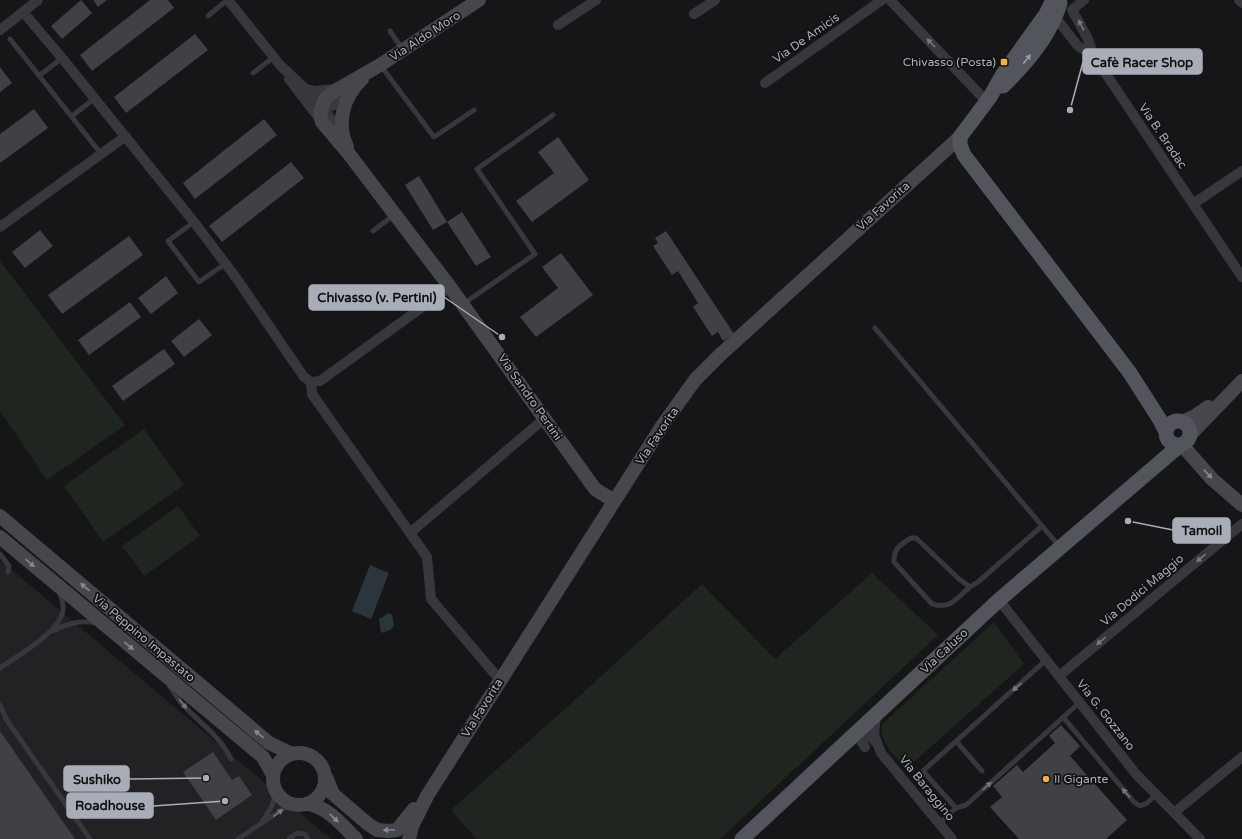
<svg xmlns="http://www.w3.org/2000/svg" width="1242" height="839" font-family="'Varela Round',sans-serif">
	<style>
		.built { fill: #222225 }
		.green { fill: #1e261f }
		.water { fill: #2c353c }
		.building { fill: #404145 }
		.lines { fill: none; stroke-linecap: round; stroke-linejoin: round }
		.lane { stroke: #37383d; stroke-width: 5 }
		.street { stroke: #37383d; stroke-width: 10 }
		.secondary { stroke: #45474d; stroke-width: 14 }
		.primary { stroke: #53555c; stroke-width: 15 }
		.oneway { fill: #757881 }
		.oneway2 { fill: #979ba6 }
		.oneway3 { fill: #858993 }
		.poi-dot { fill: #f2b134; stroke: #111113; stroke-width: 1.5 }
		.labels { text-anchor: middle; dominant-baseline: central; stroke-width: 3.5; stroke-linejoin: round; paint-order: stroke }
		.street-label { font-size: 12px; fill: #a8adb8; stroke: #111113 }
		.poi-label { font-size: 12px; fill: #a8adb8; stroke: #111113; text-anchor: end }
		.leader { fill: none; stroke: #a8adb8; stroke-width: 1.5 }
		.callout-dot { fill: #a8adb8; stroke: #111113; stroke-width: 1.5 }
		.callout { fill: #a8adb8; stroke: #a8adb8; stroke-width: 1.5 }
		.callout-label { font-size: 13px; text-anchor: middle; font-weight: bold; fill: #111 }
	</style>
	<rect width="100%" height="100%" fill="#161618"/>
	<path class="built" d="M0,560l75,63 256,216h-331z"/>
	<path class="green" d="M0,261l125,164 -78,55 -47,-69z
		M144,429l40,56 -81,57 -39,-56z
		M178,506l22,30 -56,40 -22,-30z
		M872,573l66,62 -218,204h-244l-25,-29 125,-111 126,-115 73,75z
		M994,622l30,42 -118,105c-10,-12 -30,-29 -23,-46z"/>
	<path class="water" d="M370,565l19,8 -18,46 -19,-8z
		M389,613l3,2 2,11 -4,4 -9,3 -2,-14z"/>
	<path class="building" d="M81,0l11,13 -30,26 -11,-13z
		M93,0h14l-9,7z
		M150,0h18l6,8 -82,63 -12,-16z
		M195,34l13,16 -82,63 -12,-16z
		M0,67l12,16 -12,9z
		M34,109l14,19 -48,35v-29z
		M264,119l13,16 -82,64 -12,-16z
		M558,137l31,43 -57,42 -16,-21 38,-28 -16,-21z
		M291,162l13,16 -82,64 -13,-16z
		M419,176l28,46 15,-10 29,45 -15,9 -29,-44 -14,8 -28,-45z
		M40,230l13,16 -28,22 -13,-16z
		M666,231l68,103 -11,7 -5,-9 -6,4 -19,-29 5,-4 -20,-32 -6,4 -19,-29 5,-3 -3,-5z
		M129,236l14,19 -81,59 -14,-19z
		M561,253l32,42 -57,42 -16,-20 38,-29 -16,-21z
		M166,276l12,17 -27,21 -13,-16z
		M130,302l11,15 -52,38 -11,-15z
		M199,319l13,16 -28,22 -13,-16z
		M164,349l11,15 -52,37 -11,-15z
		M1061,725l19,21 -10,10 57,64 -21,19h-87l-29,-32 12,-10 -9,-11 24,-21 6,7 32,-29 -6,-7z
		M0,731l75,108h-75z
		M213,752l19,28 7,-4 13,19 -36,25 -33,-48z"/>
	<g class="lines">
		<path class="lane" d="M208,16l19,-16
			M390,31l13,19
			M10,39l92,116
			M381,66l53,71 40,-27
			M253,73l21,-16
			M40,75l22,-17
			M72,116l23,-18
			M194,222l-26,19 31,41 26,-18
			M373,231l22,-17
			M463,304l72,-50 -58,-85 76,-54
			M875,328l184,218
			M0,554l9,12 -1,6
			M970,587c-13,11 -20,23 -38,17l-38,-42c-1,-13 7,-18 17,-24h5l43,41 11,8 8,-5 64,-56
			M52,631c14,-6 28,-12 44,-8
			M0,668c17,-12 62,-37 63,-59 1,-5 -2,-12 -4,-18
			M170,687c5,6 9,15 15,20 16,17 36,30 46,52
			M0,705l6,14 84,120
			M1063,717l71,85 6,4 7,-3 9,-8
			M956,741l26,30
			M956,808l-33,-37 123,-111
			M262,822l10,-16 4,-14
			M939,824l17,-16 10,-3 113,-102
			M238,839l48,-32 8,-2
			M289,839l8,-6 8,1 3,5"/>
		<path class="street" d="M228,0l52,65 37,35 25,34
			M890,0l97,102
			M1084,0l-12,10 15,27 7,19
			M1239,0l3,3
			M24,13l38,45 132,164 43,57 67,98 7,5 1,12 115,163 4,42 69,81
			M694,14l21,-14
			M1055,17l23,29 16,10 148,221
			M558,25l38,-25
			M0,30l38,-30
			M289,79l33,43
			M765,83l117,-83
			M305,89l10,2 21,-2
			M319,109c16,-1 18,-8 30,-15
			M1193,204l49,-33
			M0,227l126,-91
			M311,382l9,-1 130,-94
			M410,533l135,-115
			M999,600l137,174 64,65
			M1059,676l183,-152
			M876,714l-2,21 7,18 71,86
			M865,747l-4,-6 -4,-9 11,3 9,8
			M1175,812l67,-55"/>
		<path class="secondary" d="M479,0l-99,65 -47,27 -8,7 -5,14 2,9 27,32 101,133 145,202 19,12
			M347,147c-11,-24 -4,-50 15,-68
			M1182,422l13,-6 13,-9
			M1190,435l52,-54
			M1182,445l30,34 30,26
			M0,516l269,227 23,11
			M0,537l263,220 10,18
			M273 779a26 26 0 1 1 52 0a26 26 0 1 1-52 0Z
			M326,777l7,17 35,30 9,6 11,1 9,-1 17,-21
			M308,804c20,3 34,21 48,35
			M409,839l3,-13 15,-30 235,-370 33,-46 26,-26 239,-217"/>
		<path class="primary" d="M1053,0l-7,14 -43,60 -13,23 -30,40v8l4,10 166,218 30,47 6,12
			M1003,86c24,-23 48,-51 57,-83
			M1166 433a12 12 0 1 1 24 0a12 12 0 1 1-24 0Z
			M742,839l257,-239 180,-154"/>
	</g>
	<defs><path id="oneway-solid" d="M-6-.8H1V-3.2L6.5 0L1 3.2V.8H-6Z"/></defs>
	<g class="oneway">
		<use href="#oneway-solid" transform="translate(1081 25) rotate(-119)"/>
		<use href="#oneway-solid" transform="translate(931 43) rotate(-134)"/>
		<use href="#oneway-solid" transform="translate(1201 558) rotate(140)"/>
		<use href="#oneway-solid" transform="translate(1101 641) rotate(140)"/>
		<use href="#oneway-solid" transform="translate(1017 687) rotate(138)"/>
		<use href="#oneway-solid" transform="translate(183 704) rotate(51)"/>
		<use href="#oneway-solid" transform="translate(987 786) rotate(-42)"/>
		<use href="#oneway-solid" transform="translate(1126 793) rotate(-130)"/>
		<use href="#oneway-solid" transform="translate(278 813) rotate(-37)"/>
	</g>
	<use class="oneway2" href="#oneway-solid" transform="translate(1027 59) rotate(-52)"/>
	<g class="oneway3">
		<use href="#oneway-solid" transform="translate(1208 474) rotate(47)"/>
		<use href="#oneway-solid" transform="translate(30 563) rotate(40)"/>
		<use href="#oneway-solid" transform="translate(85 587) rotate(-140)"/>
		<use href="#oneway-solid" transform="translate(129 646) rotate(40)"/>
		<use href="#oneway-solid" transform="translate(259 734) rotate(-140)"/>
		<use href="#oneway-solid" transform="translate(334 818) rotate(43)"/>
		<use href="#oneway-solid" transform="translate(389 830) rotate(177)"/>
	</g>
	<g class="poi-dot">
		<rect x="1000" y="58" width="8" height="8" rx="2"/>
		<circle cx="1046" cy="779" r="4"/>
	</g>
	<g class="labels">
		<g class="street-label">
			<text transform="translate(425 36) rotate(-33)">Via Aldo Moro</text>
			<text transform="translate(806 38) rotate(-35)">Via De Amicis</text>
			<text transform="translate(1163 136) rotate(56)">Via B. Bradac</text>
			<text transform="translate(883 206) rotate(-42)">Via Favorita</text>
			<text transform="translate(530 397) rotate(55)">Via Sandro Pertini</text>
			<text transform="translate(657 436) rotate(-56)">Via Favorita</text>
			<text transform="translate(1142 590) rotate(-40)">Via Dodici Maggio</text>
			<text transform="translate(144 638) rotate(40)">Via Peppino Impastato</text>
			<text transform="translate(944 651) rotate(-43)">Via Caluso</text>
			<text transform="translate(482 708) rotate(-58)">Via Favorita</text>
			<text transform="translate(1106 715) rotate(52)">Via G. Gozzano</text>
			<text transform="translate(927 788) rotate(51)">Via Baraggino</text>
		</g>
		<g class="poi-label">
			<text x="996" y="62">Chivasso (Posta)</text>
			<text x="1054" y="779" text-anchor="start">Il Gigante</text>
		</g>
	</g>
	<path class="leader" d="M1070 110L1083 62M502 337L444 297M1128 521L1173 530M206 778L129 779M225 801L153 806"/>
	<g class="callout-dot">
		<circle cx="1070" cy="110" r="4"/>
		<circle cx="502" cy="337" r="4"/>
		<circle cx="1128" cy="521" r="4"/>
		<circle cx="206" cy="778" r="4"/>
		<circle cx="225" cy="801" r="4"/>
	</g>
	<g class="callout">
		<rect x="1083" y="49" width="119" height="25" rx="4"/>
		<rect x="309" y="285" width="135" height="25" rx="4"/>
		<rect x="1173" y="518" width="57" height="25" rx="4"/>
		<rect x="64" y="766" width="65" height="25" rx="4"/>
		<rect x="67" y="793" width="86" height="25" rx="4"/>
	</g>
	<g class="callout-label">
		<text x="1142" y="67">Cafè Racer Shop</text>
		<text x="377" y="302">Chivasso (v. Pertini)</text>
		<text x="1202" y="535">Tamoil</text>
		<text x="97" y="784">Sushiko</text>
		<text x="110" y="810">Roadhouse</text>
	</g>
</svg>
